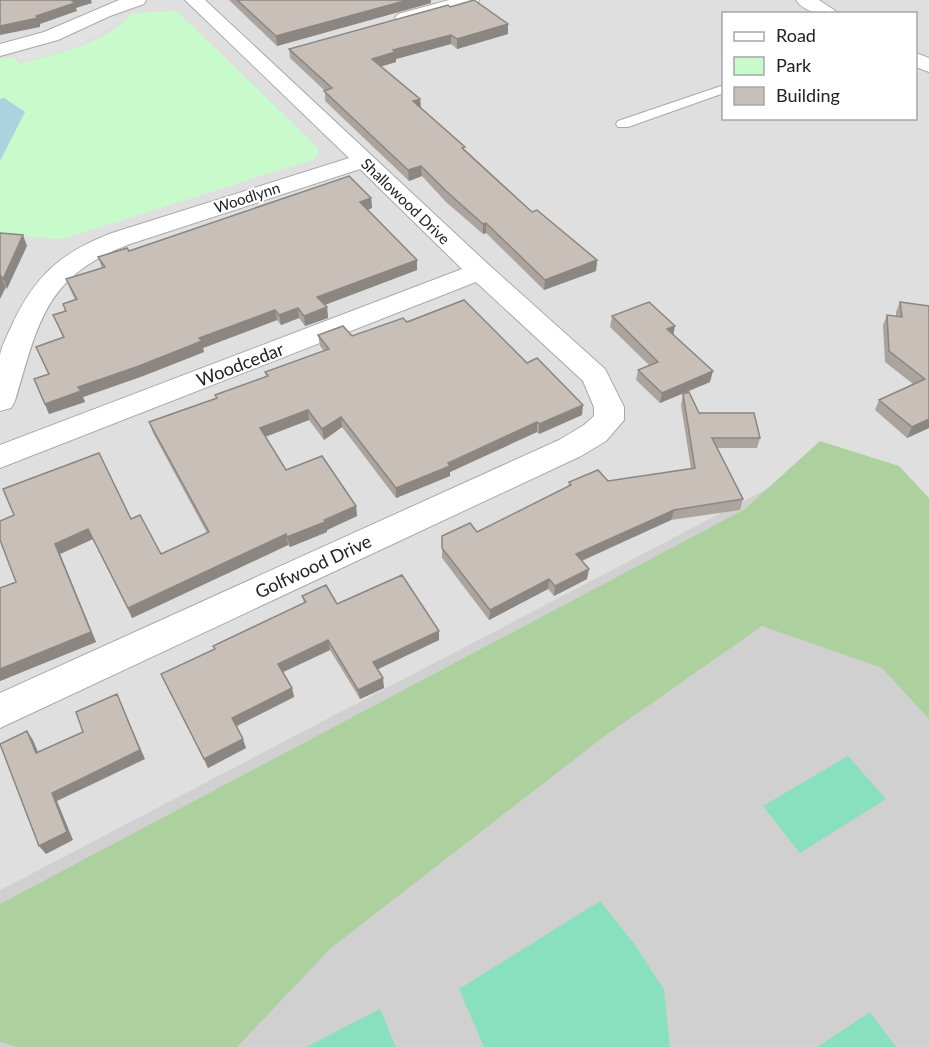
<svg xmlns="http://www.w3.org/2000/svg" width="929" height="1047" font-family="Lato,sans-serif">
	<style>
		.residential { fill: #e0dfdf; fill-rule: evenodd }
		.religious { fill: #d0d0d0 }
		.forest { fill: #add19e }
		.park { fill: #c8facc }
		.pitch { fill: #88e0be }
		.parking { fill: #e2e2e2 }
		.water { fill: #aad3df }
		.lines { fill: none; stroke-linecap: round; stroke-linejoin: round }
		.service-casing { stroke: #a9a9a9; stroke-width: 2 }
		.minor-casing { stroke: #a9a9a9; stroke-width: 2 }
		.tertiary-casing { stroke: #a9a9a9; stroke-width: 2 }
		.service { fill: #fff; fill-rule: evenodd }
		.minor { fill: #fff; fill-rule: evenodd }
		.tertiary { fill: #fff; fill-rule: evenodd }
		.wall { fill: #aba49e }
		.shaded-wall { fill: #8b8681 }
		.building { fill: #c7bfb8; stroke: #8b8681; stroke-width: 1.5 }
		.labels { text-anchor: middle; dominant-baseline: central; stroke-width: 4.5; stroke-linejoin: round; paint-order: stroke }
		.far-street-label { font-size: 15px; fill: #222; stroke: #fff }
		.street-label { font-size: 18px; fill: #222; stroke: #fff }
	</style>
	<rect width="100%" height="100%" fill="#f2efe9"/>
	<path class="residential" d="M0,0h929v526l-88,-76 -841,440zM724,14h192v104h-192z"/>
	<path class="religious" d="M841,450l88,76v521h-929v-157z"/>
	<path class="forest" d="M820,441l79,25 30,32v221l-47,-51 -120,-42 -160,112 -271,210 -94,99h-220l-17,-5v-138l745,-395z"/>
	<path class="park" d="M177,11l142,138 -4,10 -252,80 -63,-4v-74l25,-49 -21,-14 -4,1v-40l13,-2 7,7c39,-12 85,-19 112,-51z"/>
	<path class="pitch" d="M848,756l38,43 -86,54 -37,-47z
		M600,901l35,44 29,45 6,57h-186l-25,-58z
		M380,1009l16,38h-90z
		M870,1012l26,35h-79z"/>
	<path class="parking" d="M111,15l11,5 -45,26 -56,16 -7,-8 50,-14z"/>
	<path class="water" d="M4,98l21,14 -25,49v-62z"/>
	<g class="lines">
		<defs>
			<path id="service" d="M724,85v8l-96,34h-10l-2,-3 2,-3z"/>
			<path id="minor" d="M119,0h27l-2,4 -34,12 -52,24 -58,16v-12l44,-12z
				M185,0h20l284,265 116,104 19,38v13l-18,21 -25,15 -581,272v-35l559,-253 25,-15 10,-9v-9l-11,-26 -107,-99 -476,186v-23l462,-176 -102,-100 -230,75c-85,32 -91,77 -115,157l-4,7 -11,3c0,-17 0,-39 0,-56 2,-10 8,-21 12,-30 23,-50 50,-73 100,-92l237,-75z
				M449,0h30l-2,4 -72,20 -7,-2 -3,-4 3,-4z"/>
			<path id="tertiary" d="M796,0h23l21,14c-16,0 -33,1 -44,-14z
				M916,53l13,5v14l-13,-5z"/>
		</defs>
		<use href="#service" class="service-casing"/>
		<use href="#minor" class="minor-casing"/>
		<use href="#tertiary" class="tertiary-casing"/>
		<use href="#service" class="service"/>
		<use href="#minor" class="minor"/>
		<use href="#tertiary" class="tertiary"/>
	</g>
	<path class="wall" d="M229,0h202v3l-154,43z
		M450,7l58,17v10l-51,15 -6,-5 -55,15v3l-15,4 39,33 1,9 111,104 65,48 -1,11 -52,19 -58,-57 -3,1 -37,-32 -24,-26 -13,5 -84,-80v-10l-35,-33 -1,-9z
		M371,198l1,10 -5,2 50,50v10l-92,35 2,2 1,11 -23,8 -6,-8 -18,7 -4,-5 -74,28 1,4 -61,24 -60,21 2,5 -36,12 -15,-35 14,-5 -12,-27 27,-9 -10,-23 12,-4 -2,-7 12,-4 -5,-11 -4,-10 36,-11 -4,-11z
		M900,302l29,4v122l-22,10 -32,-28 4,-10 34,-16 -28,-22 -2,-37 4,-10 9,1v-4z
		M612,316l61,19 37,47 -50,21 -24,-23 2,-10 11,-5 -39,-38z
		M407,322l120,41 55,52 -43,19 -2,-2 -87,40v4l-54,22 -54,-71 -18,13 -15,-20 -44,17 21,33 70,36 1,10 -30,14v2l-37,15 -2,-2 -156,73 -39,-79 -33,15 36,88 -96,39v-93l16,-6 -16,-42 131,-21 30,35 46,-21 -54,-100 -4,-11 67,-23 -1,-4 51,-19 -1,-4 59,-21 -4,-5 -2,-11 34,1z
		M683,394l16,19 61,25 -3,10h-40l26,51 -3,11 -69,10 -89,41 5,18 -33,17 -6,-7 -59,31 -47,-62v-22l35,-4 91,-45 1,-5 39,-1 83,-12 -10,-64z
		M302,596l35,8 102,27v9l-61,29 6,19 -24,11 -30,-49 -47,22 9,16 2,9 -58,29 10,22 -38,20 -47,-94 53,-25 -1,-3 91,-43z"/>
	<path class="shaded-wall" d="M72,0h19l1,3 -16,5 1,3 -37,13v3l-40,8v-9l36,-10z
		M408,0h23v3l-154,43 -1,-10z
		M508,24v10l-51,15v-10z
		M451,35v9l-55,15v3l-23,7 -1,-10 21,-9z
		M420,99l1,10 -8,-8z
		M421,166l1,10 -13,5 -1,-11z
		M371,198l1,10 -11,4 -1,-10z
		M486,223v10l-3,1v-10z
		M23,235l4,11 -20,43 -4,-10z
		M417,260v10l-98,37 -2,-10z
		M597,260l-1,11 -52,19 1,-10z
		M1,276l5,11 -6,12v-20z
		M327,307l1,11 -23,8 -1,-10z
		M298,308l1,10 -18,7 -2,-10z
		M275,310l2,10 -74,28 1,4 -61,24 -60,21 2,5 -36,12 -4,-10 33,-17 121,-49z
		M675,326l-2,11 -6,-8z
		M713,371l-3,11 -50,21 2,-10z
		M583,405l-1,10 -43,19v-10z
		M308,410l1,10 -47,18 -2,-10z
		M341,417l1,10 -18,13 -2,-11z
		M929,419v9l-22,10 5,-11z
		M537,422v10l-87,40v4l-54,22v-10z
		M356,506l1,10 -30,14v2l-37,15 -3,-10z
		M674,510l-3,10 -97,44 2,-10z
		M88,529l5,10 -33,15 36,88 -96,39v-12l55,-125z
		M286,534l2,11 -156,73 -4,-10z
		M589,569l-2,10 -33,17 1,-10z
		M549,579l-1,10 -59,31 1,-10z
		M439,631v9l-65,31 -1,-9z
		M328,640l2,10 -49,23 -3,-9z
		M383,678l1,10 -24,11 -2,-9z
		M292,688l2,9 -59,30 -3,-9z
		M117,694l28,65 -88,42 16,39 -27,14 -7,-8 13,-53z
		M27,731l6,9 9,22 -6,-9z
		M243,739l3,9 -38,20 -4,-9z"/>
	<path class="building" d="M0,0h72h-1l4,3 -39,13 2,2 -38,8z
		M237,0h171l-132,36z
		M474,0l34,24 -51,15 -6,-4 -58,15 2,2 -23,7 48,40 -7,2 52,46 -3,1 70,64 5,-2 60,50 -52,20 -59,-57 -3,1 -37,-33 -25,-25 -13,4 -84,-79 8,-3 -43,-39 159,-44 2,2z
		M349,176l22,22 -11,4 57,58 -100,37 10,10 -23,9 -6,-8 -19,7 -4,-5 -76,28 3,3 -63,25 -61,21 3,4 -36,13 -11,-25 15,-5 -13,-27 28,-10 -11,-22 13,-4 -3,-7 14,-5 -11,-20 39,-12 -7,-10 29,-9 2,3z
		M0,233l23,2 -20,44 -2,-3 -1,3z
		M464,300l63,63 10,-5 46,47 -44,19 -2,-2 -89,41 2,3 -54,22 -55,-71 -19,12 -14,-19 -48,18 26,42 36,-14 34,50 -32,14 1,2 -38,15 -1,-3 -158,74 -40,-79 -33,15 36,88 -91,37v-81l16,-6 -16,-42v-19l14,-6 -11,-26 96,-36 32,66 9,-4 21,39 48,-22 -60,-110 68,-24 -2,-3 53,-19 -3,-4 64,-23 -11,-14 25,-9 9,10 51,-18 4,4z
		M649,302l26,24 -8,3 46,42 -51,22 -24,-23 20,-8 -46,-46z
		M900,302l29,4v113l-17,8 -33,-27 46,-21 -36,-28 -2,-36 15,2z
		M689,392l10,21h55l6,25h-48l31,61 -69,11 -98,44 13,15 -34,17 -6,-7 -59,31 -48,-62v-12l28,-13 7,9 94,-47 -2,-3 29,-12 10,11 87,-13 -12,-74z
		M402,575l37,56 -66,31 10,16 -25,12 -30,-50 -50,24 14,24 -60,30 11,21 -39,20 -43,-85 54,-25 -2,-3 93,-44 -4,-6 24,-11 11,19z
		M117,694l23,56 -88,43 15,39 -28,14 -39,-102 27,-13 9,22 47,-21 -7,-20z"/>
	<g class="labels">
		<g class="far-street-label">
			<text transform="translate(247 197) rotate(-18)">Woodlynn</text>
			<text transform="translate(406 201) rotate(44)">Shallowood Drive</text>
		</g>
		<g class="street-label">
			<text transform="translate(240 364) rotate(-21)">Woodcedar</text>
			<text transform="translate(313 566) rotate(-25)">Golfwood Drive</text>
		</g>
	</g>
	<rect x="722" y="12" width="195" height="108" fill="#ffffff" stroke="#a7a7a7" stroke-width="1.5"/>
	<rect x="734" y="32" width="30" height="9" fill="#ffffff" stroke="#a7a7a7" stroke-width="1.5"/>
	<text x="776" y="42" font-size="18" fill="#222222">Road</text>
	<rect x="734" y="57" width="30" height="18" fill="#c8facc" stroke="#a7a7a7" stroke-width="1.5"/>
	<text x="776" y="72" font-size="18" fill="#222222">Park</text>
	<rect x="734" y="87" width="30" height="18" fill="#c7bfb8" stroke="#a7a7a7" stroke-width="1.5"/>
	<text x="776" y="102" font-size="18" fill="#222222">Building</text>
</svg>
